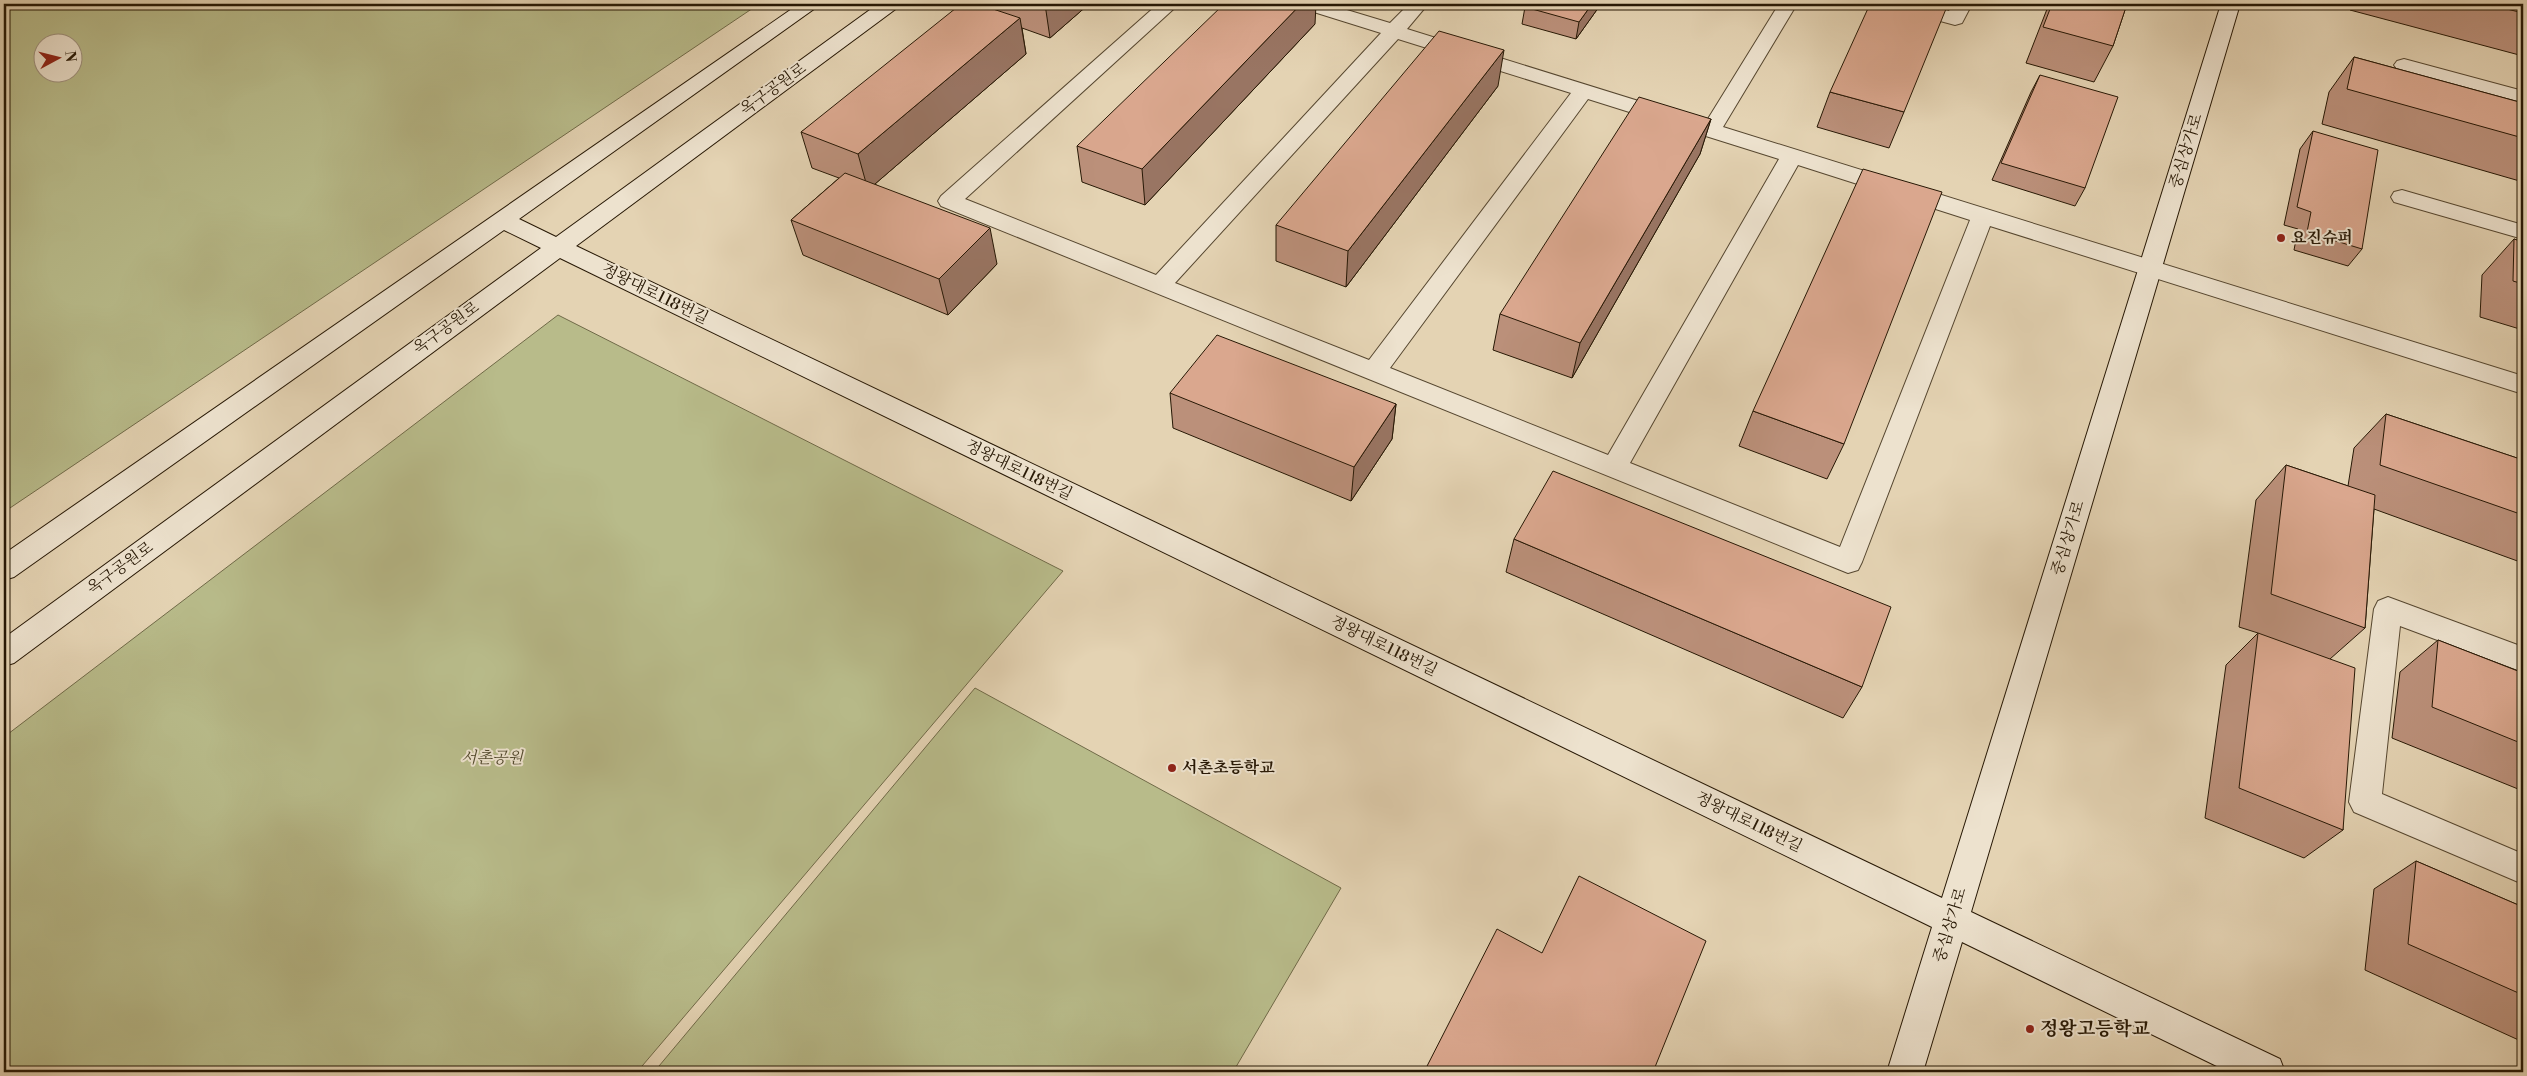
<svg xmlns="http://www.w3.org/2000/svg" width="2527" height="1076" font-family="'Libre Bodoni','Noto Serif KR',serif">
	<style>
		.green { fill: #b8bb8a; stroke: #706a48; fill-rule: evenodd }
		.lines { fill: none; stroke-linecap: round; stroke-linejoin: round }
		.lane-casing { stroke: #564730; stroke-width: 2 }
		.secondary-casing { stroke: #271805; stroke-width: 2 }
		.lane { fill: #ede2ce; fill-rule: evenodd }
		.secondary { fill: #ede2ce; fill-rule: evenodd }
		.wall { fill: #bb907a; stroke: #271805 }
		.shaded-wall { fill: #997563; stroke: #271805 }
		.building { fill: #daa78e; stroke: #271805 }
		.poi-dot { fill: #8f2418; stroke: #ede2ce; stroke-width: 2 }
		.labels { text-anchor: middle; dominant-baseline: central; stroke-width: 4; stroke-linejoin: round; paint-order: stroke }
		.street-label { font-size: 16px; fill: #271805; stroke: #ede2ce }
		.poi-label { font-size: 16px; font-weight: bold; fill: #271805; stroke: #ede2ce; text-anchor: start }
		.park-label { font-size: 16px; font-style: italic; fill: #52492d; stroke: #ede2ce }
		.near-poi-label { font-size: 19px; font-weight: bold; fill: #271805; stroke: #ede2ce; text-anchor: start }
	</style>
	<rect width="100%" height="100%" fill="#e4d3b3"/>
	<filter id="stains"><feTurbulence type="fractalNoise" baseFrequency=".004" numOctaves="4"/><feColorMatrix values="0 0 0 0 .2 0 0 0 0 .09 0 0 0 0 .02 0 0 0 .5 -.17"/></filter>
	<radialGradient id="worn" r=".72"><stop offset=".6" stop-color="#630" stop-opacity="0"/><stop offset="1" stop-color="#630" stop-opacity=".3"/></radialGradient>
	<path class="green" d="M4,4h755l-755,508zM42,42h30v30h-30z
		M558,315l505,256 -426,501h-633v-335z
		M975,688l366,200 -108,184h-579z"/>
	<g class="lines">
		<defs>
			<path id="lane" d="M1158,4h21l-214,195 191,76 225,-242 -80,-25 -2,-4h28l63,19 19,-19h19l-21,25 299,93 73,-118h18l-74,123 800,249v18l-533,-168 -128,336 -4,8 -10,3 -907,-367 -3,-5 3,-5zM1398,39l173,54 -202,267 -194,-77zM1588,99l191,60 -171,296 -218,-87zM1798,165l172,55 -130,327 -210,-84z
				M1889,4h31l29,7 4,-7h19l-10,19 -7,2 -63,-17z
				M2404,59l119,32v12l-126,-34 -3,-4 3,-4z
				M2402,190l121,35v14l-129,-37 -3,-5 3,-5z
				M2388,597l135,50v25l-123,-46 -18,168 141,60v30l-169,-72 -5,-10 25,-193 4,-8z"/>
			<path id="secondary" d="M799,4h22l-302,215 37,18 322,-233h21l-2,4 -321,238 1366,652 279,-894h19l-269,908 309,147 5,13h-56l-267,-130 -39,130h-36l45,-145 -1372,-669 -546,405 -10,3v-28l537,-390 -37,-18 -490,347 -10,3v-26z"/>
		</defs>
		<use href="#lane" class="lane-casing"/>
		<use href="#secondary" class="secondary-casing"/>
		<use href="#lane" class="lane"/>
		<use href="#secondary" class="secondary"/>
	</g>
	<path class="wall" d="M994,4h95l-39,34 -28,-10 4,26 -151,130 122,80 -49,51 -145,-60 -12,-35 48,-42 -27,-10 -11,-36 194,-122z
		M1601,4l-25,35 -54,-15 3,-17z
		M2049,4h78l-14,42 -19,36 -68,-19z
		M2351,4h172v52l-173,-46z
		M1315,24l-170,181 -63,-23 -5,-36z
		M2354,57l169,46v79l-201,-58 7,-32z
		M2040,75l45,113 -10,18 -83,-26 39,-88z
		M1498,86l-152,201 -70,-26v-36z
		M1830,92l74,20 -15,36 -72,-21z
		M1711,119l-11,35 -128,224 -79,-28 7,-36z
		M2313,131l49,118 -14,17 -54,-16 4,-21 -14,-4 16,-76z
		M2514,239l9,3v88l-43,-13 2,-42z
		M1170,393l226,11 -4,35 -41,62 -178,-73z
		M1753,411l91,33 -17,35 -88,-33z
		M2386,414l137,46v103l-149,-54 -9,119 -35,31 13,171 -39,28 -99,-40 21,-153 32,-32 -19,-6 17,-127 30,-35 62,21 6,-38z
		M1514,539l348,148 -19,31 -337,-146z
		M2438,640l85,33v118l-131,-53 8,-66z
		M2416,861l107,46v135l-158,-72 9,-81z"/>
	<path class="shaded-wall" d="M1045,4h44l-39,34z
		M1301,4h15l-1,20 -170,181 -3,-36z
		M1592,4h9l-25,35 3,-17z
		M1020,18l6,36 -158,136 -10,-36z
		M1504,50l-6,36 -152,201 2,-36z
		M1711,119l-11,35 -128,224 8,-35z
		M990,228l7,36 -49,51 -9,-36z
		M1396,404l-4,35 -41,62 3,-34z"/>
	<path class="building" d="M961,4h17l42,14 -162,136 -57,-22z
		M1224,4h77l-159,165 -65,-23z
		M1527,4h65l-13,18 -54,-15z
		M1870,4h78l-44,108 -74,-20z
		M2052,4h75l-14,42 -70,-19z
		M2487,4h36v9z
		M1439,31l65,19 -156,201 -72,-26z
		M2354,57l169,46v35l-176,-49z
		M2040,75l78,22 -33,91 -84,-25z
		M1639,97l72,22 -131,224 -80,-29z
		M2313,131l65,19 -16,99 -55,-17 4,-20 -14,-5z
		M1863,169l79,23 -98,252 -91,-33z
		M845,173l145,55 -51,51 -148,-59z
		M2514,239l9,3v42l-10,-3z
		M1217,335l179,69 -42,63 -184,-74z
		M2386,414l137,46v55l-143,-50z
		M2286,465l89,30 -10,133 -94,-34z
		M1553,471l338,136 -29,80 -348,-148z
		M2258,633l97,35 -12,162 -104,-42z
		M2438,640l85,33v71l-91,-37z
		M2416,861l107,46v88l-115,-51z
		M1579,876l127,65 -53,131h-229l73,-143 45,24z"/>
	<g class="poi-dot">
		<circle cx="2281" cy="238" r="5"/>
		<circle cx="1172" cy="768" r="5"/>
		<circle cx="2030" cy="1029" r="5"/>
	</g>
	<g class="labels">
		<g class="street-label">
			<text transform="translate(773 89) rotate(-36)">옥구공원로</text>
			<text transform="translate(2186 151) rotate(-73)">중심상가로</text>
			<text transform="translate(655 294) rotate(26)">정왕대로118번길</text>
			<text transform="translate(446 328) rotate(-36)">옥구공원로</text>
			<text transform="translate(1019 470) rotate(26)">정왕대로118번길</text>
			<text transform="translate(2068 538) rotate(-73)">중심상가로</text>
			<text transform="translate(120 568) rotate(-36)">옥구공원로</text>
			<text transform="translate(1384 646) rotate(26)">정왕대로118번길</text>
			<text transform="translate(1749 822) rotate(26)">정왕대로118번길</text>
			<text transform="translate(1950 925) rotate(-73)">중심상가로</text>
		</g>
		<g class="poi-label">
			<text x="2291" y="238">요진슈퍼</text>
			<text x="1182" y="768">서촌초등학교</text>
		</g>
		<g class="park-label">
			<text x="492" y="758">서촌공원</text>
		</g>
		<g class="near-poi-label">
			<text x="2040" y="1029">정왕고등학교</text>
		</g>
	</g>
	<rect width="2527" height="1076" fill="none" stroke="#e4d3b3" stroke-width="20"/>
	<rect x="5" y="5" width="2517" height="1066" fill="none" stroke="#271805" stroke-width="2.5"/>
	<rect x="10" y="10" width="2507" height="1056" fill="none" stroke="#271805"/>
	<g transform="translate(58 58) rotate(83)"><circle r="24" fill="#ede2ce" stroke="#9e917e"/>
	<path d="M0-4L9 19L0 12L-9 19Z" fill="#8f2418"/>
	<text y="-8" font-size="14" font-weight="bold" text-anchor="middle" fill="#271805">N</text>
	</g>
	<rect width="100%" height="100%" filter="url(#stains)"/>
	<rect width="100%" height="100%" fill="url(#worn)"/>
</svg>
